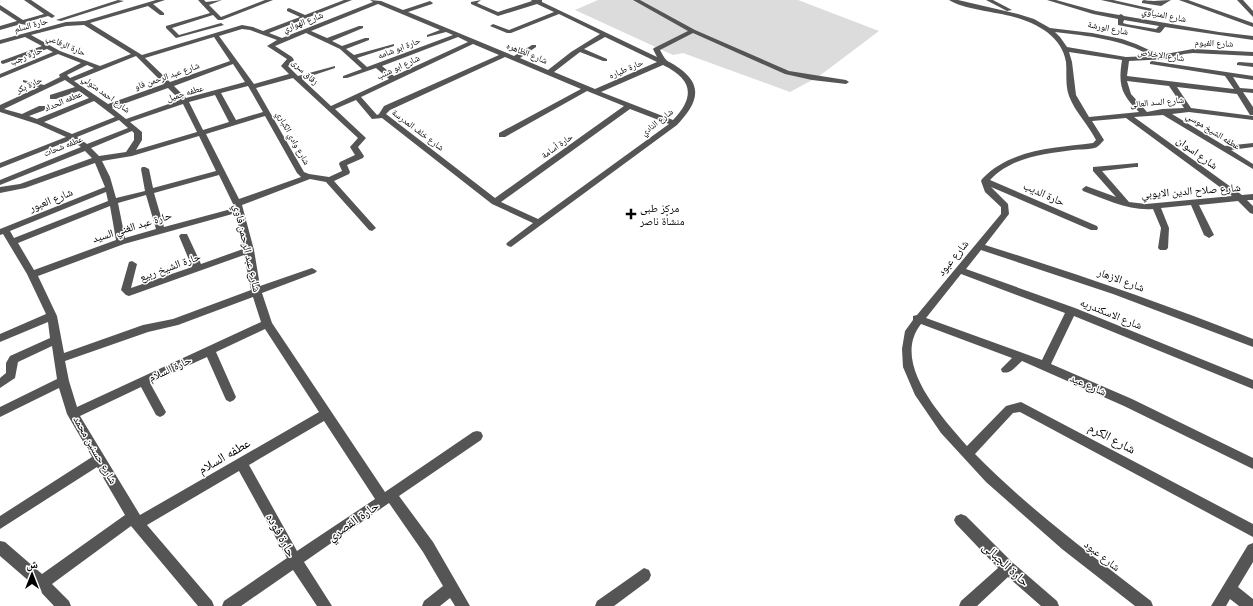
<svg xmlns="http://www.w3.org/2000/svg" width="1253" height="606" font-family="Roboto,'Noto Naskh Arabic',sans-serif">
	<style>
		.green { fill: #dcdcdc }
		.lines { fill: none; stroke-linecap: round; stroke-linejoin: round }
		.minor { fill: #555; fill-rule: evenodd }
		.poi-dot { fill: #000; stroke: #fff; stroke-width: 1.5 }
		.labels { text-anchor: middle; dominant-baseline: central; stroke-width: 3; stroke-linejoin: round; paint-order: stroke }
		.far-street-label { font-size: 9px; fill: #000; stroke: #fff }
		.street-label { font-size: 11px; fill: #000; stroke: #fff }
		.poi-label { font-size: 11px; fill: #000; stroke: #fff; text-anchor: start }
		.near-street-label { font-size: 13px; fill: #000; stroke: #fff }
	</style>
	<rect width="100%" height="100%" fill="#fff"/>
	<path class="green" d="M598,0h200l81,31 -61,46 -28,15 -107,-39 -10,2 -98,-45z"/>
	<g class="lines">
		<path class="minor" d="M24,0h7l24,16 -3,2 -4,-2 -21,6v3l-6,-1 -21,6v-4l17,-5 -17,-11v-5l23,15 21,-6z
			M118,0l6,1 -63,20 -5,-1z
			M156,0h9l-12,4 11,9v2h-4l-12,-9 -58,17 52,32 100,-30 11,2 10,4 37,-14 -13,-6v-2l2,-1 16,7 39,-15h8l-83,33 13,5 91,-36 -3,-2 11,1 22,9 27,-9 3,2 -1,1 -24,8 106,44 18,-11h4v2l-16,11 28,12 23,-18 29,-18 -41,-20 -48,19h-4l-17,-7 3,-2 16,6 45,-18 -17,-8 -39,12 -27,-12v-2l10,-2 -4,3 21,9 34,-11 -1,-1h11v2l115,55 -4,-8 1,-1 34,-17 -55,-31h7l55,30 94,41 57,9 3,2 -3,2 -34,-4 -27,-6 -92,-41 -33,17c8,15 7,9 19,18 27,19 16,38 -2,57l-166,122 -3,-1 -2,-2 2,-2 25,-19 -41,-19 -110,-86 -10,1 -16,-19 -21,9 31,29 -8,9 6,9 -1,2 -16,7 3,7 -1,2 -15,7 42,47 -4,3 -3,-1 -43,-48 -16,-3 -68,26 12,45 6,36 52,-18 5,3 -2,2 -53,20 10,30 113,169 88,-60 4,-1 4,1 2,4 -2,4 -82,56 34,46 37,64h-15l-5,-8 -10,8h-18l2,-5 19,-15 -20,-34 -34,-49 -85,59 28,44h-15l-24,-36 -52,36h-19l2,-5 63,-43 -48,-87 -92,54 65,76 2,5h-16l-67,-80 -79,58 17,17 2,5h-17l-17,-18 -37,-32v-15l5,1 37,32 83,-59 -28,-48 -97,62v-13l92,-59 -25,-43 -8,-26 -59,29v-10l57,-28 -5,-33 -34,16 -3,16 -15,10v-10l6,-5v-10l4,-7 40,-18 -2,-16 -48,20v-8l46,-20 -19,-40 -24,-40 -3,1v-6l105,-42 -10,-24 -70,25 -25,5v-6l20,-3 72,-26 -7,-7 -85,34v-5l81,-33 -10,-7 -71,28v-5l66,-26 -29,-13 -37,-12v-7l39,-18 -16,-5v-2l21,5 16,-8 -1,-2 1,-1 21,-11 -23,-9 -58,24v-4l53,-22 -6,-3 -44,15 -2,-1v-2l41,-15 -17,-9 -25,7v-4l66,-18 19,-1zM378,4l62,26 -13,5v2l19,-5 7,3 -86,32 -10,-9 37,-12v-2l-40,11 -8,-6 23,-9v-2h-4l-23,8 -10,-5 31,-13v-2h-4l-32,12 -16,-7zM84,25l47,29 -31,12 -40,-15 -29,-16 35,-9zM242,29l8,1 27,10 -10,6 20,13 -6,7 8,8 -35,10 -35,-48zM306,33l34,16 22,20 -19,7v2h4l29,-10 13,11 -58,27 -29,-27 33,-11v-2l-37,10 -10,-10 6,-6 -2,-3 -17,-11zM214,37l16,24 -60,21 -25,-24zM458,37l10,5 -74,34 -12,-10zM605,37l52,25 -62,27 -41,-17 26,-20 23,9h4v-2l-23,-10zM473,44l26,11 -115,51 -5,8 -2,1 -16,-18zM136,56l28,28 -56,20 -34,-23zM505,57l76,32 -82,44v4h6l82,-46 37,15 -129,92 -109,-84 4,-4zM233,64l12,18 -59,16 -12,-12zM87,65l7,3 -24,10 -3,-3zM663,65c29,14 33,31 10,55l-72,-28zM293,78l65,60 -8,9 5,8 -15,7 -1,2 3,7 -13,6 -20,-3 -5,-2 -48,-84zM65,80l10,7 -25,8v4h6l23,-8 10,7 -52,21 -8,-3 16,-6v-4h-6l-17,8 -18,-5zM248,86l15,26 -27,8 -15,-27zM168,88l12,12 -54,19 -14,-11zM215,95l14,27 -26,8 -14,-28zM94,101l21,16 -43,17 -28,-12zM183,104l14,28 -61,18 6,-10v-8l-12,-10zM630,109l39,15 -131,95 -37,-17zM265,116l32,57 4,4 -62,22 -33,-65zM119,120l9,8 -41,16 -10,-7zM132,131l2,2v7l-8,12 -27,4 -8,-8zM199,136l17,35 -63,17 -4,-19 -4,-2h-3l-1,2 4,22 -29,7 -6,-21 -8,-16 30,-5zM219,175l16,33 -71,19 -10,-34zM106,192l2,9 -94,37 -4,-7zM146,195l10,34 -31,9 -7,-35zM110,206l6,34 -82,30 -16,-27zM236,213l7,36 -42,15 -14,-30h-6l-2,2 13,31 -61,21 6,-24 -5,-3 -3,1 -8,28 5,5 3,1 115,-41 7,35 -78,29 -30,6 -79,28 -7,-37 -19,-40 86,-32zM253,297l8,25 -184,85 -8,-26 -4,-20 83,-29 30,-7zM265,329l54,83 -179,103 -60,-99 61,-29 15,28 4,2 4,-2 2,-3 -16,-29 57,-26 19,43 4,2 4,-2 2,-3 -20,-45zM324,421l51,78 -78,52 -48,-86z
			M198,0h6l2,2 16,-2 -13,5 12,12 44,-17h8l-51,20h-4l-5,-5 -41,13 7,7 42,-12 3,2 -48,13 -10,-10v-2l44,-13z
			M949,0h9l60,14 16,5 16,9 42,5 30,6 14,5 24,11 33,-6 60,3v4l-60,-3 -9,1 -16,5 -39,2 -2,15 107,13 -9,-13 -75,-12v-2l2,-1 101,15v4l-20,-3 7,11 13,1v4l-10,-1 10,15v8h-3l-13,-21 -60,-7 14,21 62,8v4l-64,-8 -17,2 53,32 28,-3v4l-22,3 22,14v5l-90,-54 -29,2 108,78 11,-1v6h-6l6,6v8l-3,-1 -12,-12 -39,4 15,30 -5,3 -5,-3 -13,-30 -30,3 8,20 -1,20 -2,2h-6l-2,-2 3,-20 -8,-19c-24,2 -48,-10 -70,-18l-1,-2 4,-3 30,11 -23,-26v-4l45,-4v4h-3l-33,4 27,31 17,2 86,-8 -106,-78 -34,3 12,19c-2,2 -4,5 -7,7 -6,3 -17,2 -24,3 -29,4 -62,7 -83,30l107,46 1,2 -1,2h-6l-100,-43 17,17 1,10 -24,31c90,28 180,59 268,94v8l-140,-53 -132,-44 -15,19 109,39 178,72v9l-179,-73 -23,48 81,35 121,59v11l-129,-63 -102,-45c-6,5 -12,14 -20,11l-1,-3 11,-11 -91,-34c-31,39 22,94 46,122l39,-40 15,-4 232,122v13l-233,-125 -7,1 -38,41c54,55 115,100 176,147l2,5h-18l-73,-57 -76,-67 -45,-49 -26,-38 -12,-28 -1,-18 3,-18 8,-11v-4l4,-1 84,-101v-7l-16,-15 -4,-11 1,-2c28,-30 72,-31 111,-36l3,-3c-8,-16 -21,-28 -27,-44 -4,-11 -2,-23 -3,-34 -4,-26 -30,-39 -52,-45 -17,-5 -52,-8 -65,-17zM1055,32c33,4 67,7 96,24l-25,1 -59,-10 -7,-10zM1069,52l53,8c-4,25 -1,34 17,52l-50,5 -13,-22 -4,-33zM1127,81l42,5 15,22 -22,1 -15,3 -16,-18zM961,274l104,39 -23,47 -116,-42z
			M986,0h7l19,10 -5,1z
			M1047,0h9l40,11 23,4 2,-1 3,2 95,16 34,4v4l-88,-13 -4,5 -2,1 -41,-8v-6l-25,-5zM1124,20l35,6 -3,3 -30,-5 -3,-1z
			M1101,0h12l40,9 -3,2z
			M1144,0c11,2 16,0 27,0l-10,6 -19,-3v-2z
			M1179,0h9l65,23v4z
			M1237,0h6l10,11v6z
			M1239,62l14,1v4l-16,-2v-2z
			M961,514l5,2 47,47 44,38 2,5h-18l-33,-29 -31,29h-18l2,-5 37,-33 -42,-44 -2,-4 2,-4z
			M1253,543v19l-15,25 15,12v7h-14l-9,-7 -4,7h-15l37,-61z
			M644,568l5,2 2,5 -2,5 -35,26h-19l2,-5z"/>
	</g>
	<path class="poi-dot" d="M629 208h4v4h4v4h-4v4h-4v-4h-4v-4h4z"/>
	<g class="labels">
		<g class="far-street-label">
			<text transform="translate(1164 15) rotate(11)">شارع المنياوي</text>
			<text transform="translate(303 22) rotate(-21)">شارع الهواري</text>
			<text transform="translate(31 25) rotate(-15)">حارة السلم</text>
			<text transform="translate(1108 28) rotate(11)">شارع الورشة</text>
			<text transform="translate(1214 43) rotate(2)">شارع الفيوم</text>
			<text transform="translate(66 45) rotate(23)">حارة الرفاعي</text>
			<text transform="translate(399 48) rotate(-21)">حارة ابو شامه</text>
			<text transform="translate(527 53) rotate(22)">شارع الظاهره</text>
			<text transform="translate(1161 55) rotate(8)">شارع الإخلاص</text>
			<text transform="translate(26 56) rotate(-22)">حارة رجب</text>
			<text transform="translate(398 67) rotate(-25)">شارع ابو شنب</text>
			<text transform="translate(626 69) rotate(-23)">حارة طياره</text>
			<text transform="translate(305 72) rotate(44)">زقاق سرى</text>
			<text transform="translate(167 76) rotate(-19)">شارع عبد الرحمن فاو</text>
			<text transform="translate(29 85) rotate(-25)">حارة بكر</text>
			<text transform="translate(185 93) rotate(-17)">عطفه جميل</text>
			<text transform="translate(106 94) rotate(36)">شارع احمد متولي</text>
			<text transform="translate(63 101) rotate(-23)">عطفه الحداد</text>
			<text transform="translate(1157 102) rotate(-5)">شارع السد العالى</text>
			<text transform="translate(657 122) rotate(-38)">شارع النادي</text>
			<text transform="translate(418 130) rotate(37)">شارع خلف المدرسة</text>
			<text transform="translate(1213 131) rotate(32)">عطفه الشيخ موسي</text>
			<text transform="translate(293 138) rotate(61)">شارع وادي الكباري</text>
			<text transform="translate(63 146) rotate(-22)">عطفه شحات</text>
			<text transform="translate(557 146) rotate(-35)">حارة أسامة</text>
		</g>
		<g class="street-label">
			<text transform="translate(1197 153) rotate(36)">شارع اسوان</text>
			<text transform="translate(1191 191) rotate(-4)">شارع صلاح الدين الايوبي</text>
			<text transform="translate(1044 194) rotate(24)">حارة الديب</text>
			<text transform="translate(51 200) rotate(-22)">شارع العبور</text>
			<text transform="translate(132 227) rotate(-17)">حارة عبد الغني السيد</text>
			<text transform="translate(247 248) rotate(77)">شارع عبد الرحمن فاوي</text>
			<text transform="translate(953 258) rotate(-51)">شارع عبود</text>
			<text transform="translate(170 267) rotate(-20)">حارة الشيخ ربيع</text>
			<text transform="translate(1121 280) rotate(20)">شارع الازهار</text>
			<text transform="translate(1111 314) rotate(22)">شارع الاسكندريه</text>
			<text transform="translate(170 369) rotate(-25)">حارة السلام</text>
			<text transform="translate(1088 385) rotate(24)">شارع عيد</text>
			<text transform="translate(95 450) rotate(60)">شارع حسنين محمد</text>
			<text transform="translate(1102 556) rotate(38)">شارع عبود</text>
		</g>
		<g class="poi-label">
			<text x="640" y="208">مركز طبى<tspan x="640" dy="13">منشأة ناصر</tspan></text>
		</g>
		<g class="near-street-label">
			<text transform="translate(1112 438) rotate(28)">شارع الكرم</text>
			<text transform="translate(224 456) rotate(-30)">عطفه السلام</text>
			<text transform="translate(353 521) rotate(-35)">حارة القصري</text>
			<text transform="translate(281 535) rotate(61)">حارة فوده</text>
			<text transform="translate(1006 564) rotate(43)">حارة الجبالى</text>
		</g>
	</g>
	<g transform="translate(32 574)" stroke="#ffffff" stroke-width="3" paint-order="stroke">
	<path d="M0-3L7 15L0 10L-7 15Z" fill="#000000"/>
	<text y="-6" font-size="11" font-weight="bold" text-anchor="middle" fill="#000000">ش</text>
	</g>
</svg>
